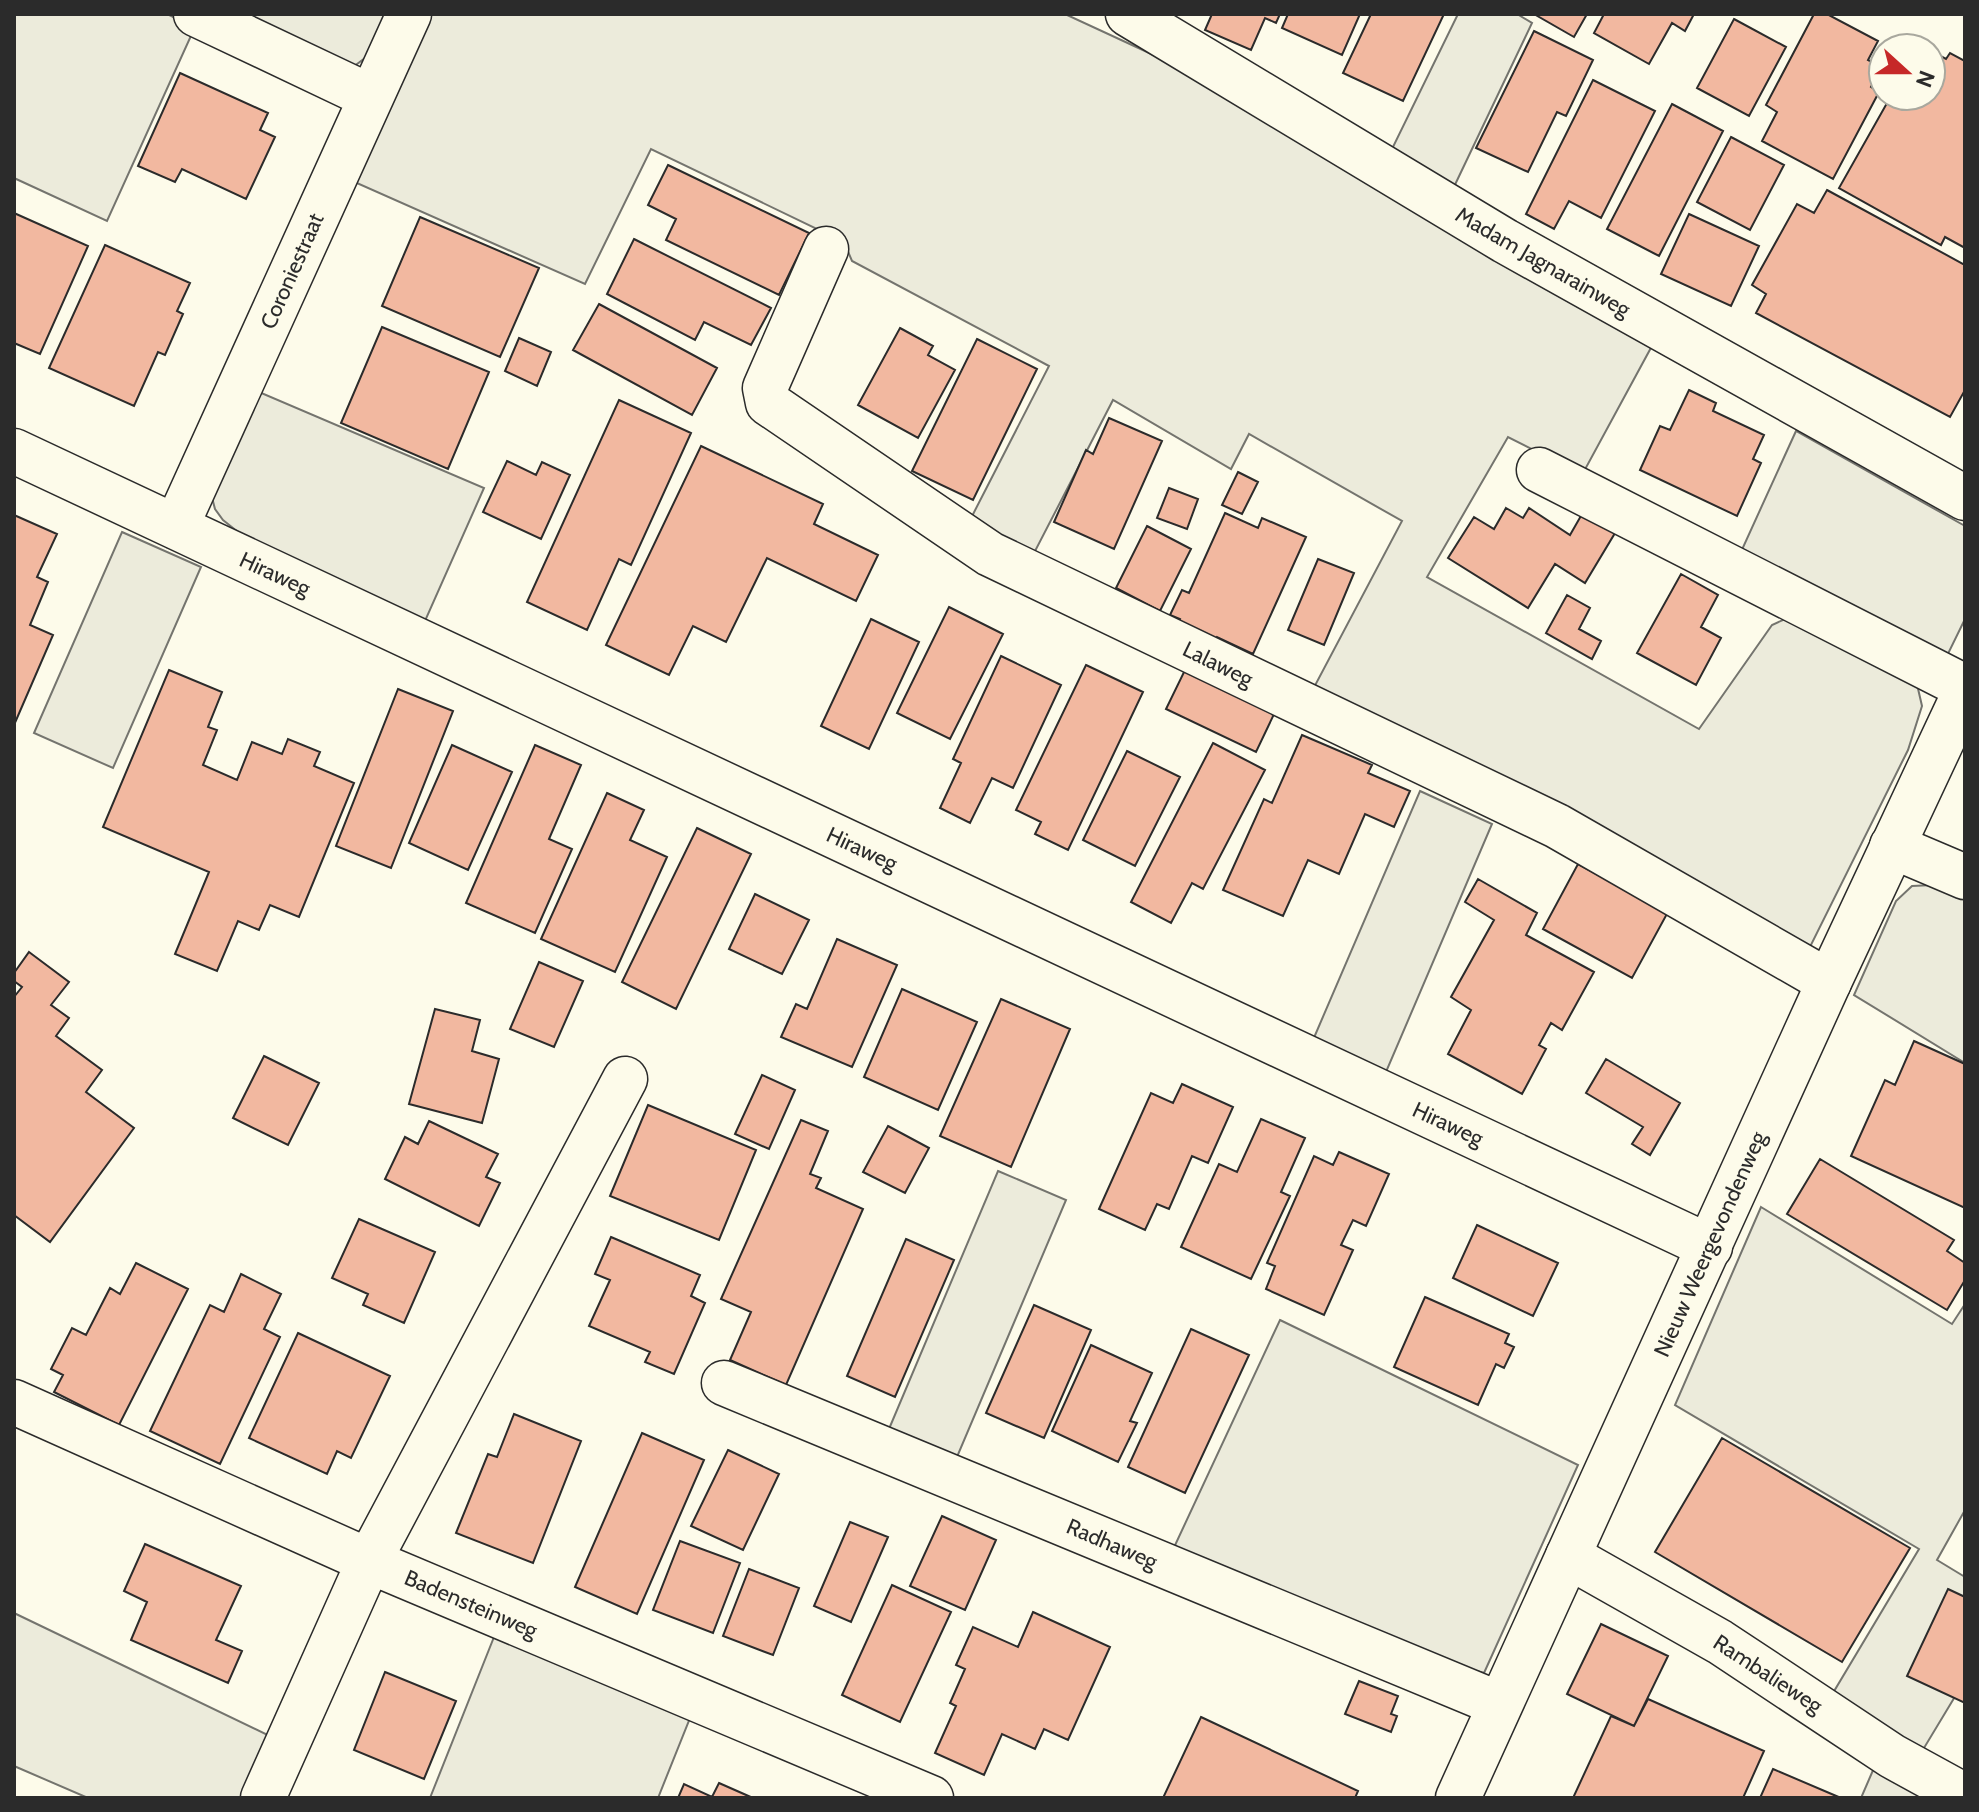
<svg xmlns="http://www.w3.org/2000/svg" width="1979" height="1812" font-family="Cabin,sans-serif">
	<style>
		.green { fill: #ecebdb; stroke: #74746e; stroke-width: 2 }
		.building { fill: #f2b8a0; stroke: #2b2b2b; stroke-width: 2 }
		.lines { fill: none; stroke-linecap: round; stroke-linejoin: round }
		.street-casing { stroke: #2b2b2b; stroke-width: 47 }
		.secondary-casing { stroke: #2b2b2b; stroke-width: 47 }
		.street { stroke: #fdfbea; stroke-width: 44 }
		.secondary { stroke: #fdfbea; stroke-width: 44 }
		.labels { text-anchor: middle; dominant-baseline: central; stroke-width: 6; stroke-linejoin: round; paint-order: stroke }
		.street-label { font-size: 22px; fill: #2b2b2b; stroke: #fdfbea }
	</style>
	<rect width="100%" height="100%" fill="#fdfbea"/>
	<path class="green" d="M14,14h153l28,13 -88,194 -93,-43z
		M231,14h160l-26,44 -12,9z
		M427,14h638l121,56 467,274 -71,131 -74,-38 -81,140 272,152 73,-104 13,-6 131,61 6,26 -14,44 -103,207 -494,-264 91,-172 -153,-87 -18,35 -118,-69 -81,157 -64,-33 81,-158 -197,-105 -8,-19 -193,-93 -66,135 -235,-104z
		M1458,14h59l15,9 -80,168 -62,-38z
		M252,389l232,99 -59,133 -187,-89 -15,-12 -8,-11 -5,-19z
		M1796,431l169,95v93l-21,43 -204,-108z
		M122,532l79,35 -88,201 -79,-35z
		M1420,791l72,33 -106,248 -73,-32z
		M1933,885l18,6 14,8v164l-111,-68 42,-94 16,-15z
		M998,1171l68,29 -112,264 -68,-28z
		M1761,1207l191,117 13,-20v206l-28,50 28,17v103l-44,73 -91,-55 89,-149 -244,-144z
		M1280,1320l298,145 -94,208 -91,-24 -223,-93z
		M14,1613l262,126 -27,59h-161l-74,-32z
		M494,1637l196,81 -32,80h-228z
		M1877,1761l63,37h-79z"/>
	<path class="building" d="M1212,14h68l-4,9 -11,-5 -14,32 -46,-20z
		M1288,14h72l-18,41 -60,-27z
		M1371,14h73l-41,87 -60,-28z
		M1534,14h53l-13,23z
		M1604,14h90l-9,17 -13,-8 -23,41 -55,-31z
		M1814,14h13l51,27 -10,19 14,7 -11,20 8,5 -46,87 -71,-38 15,-29 -11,-7z
		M1734,19l52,28 -37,69 -52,-28z
		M1534,31l59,29 -27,56 -9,-4 -29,60 -52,-24z
		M1931,51l15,8 4,-6 15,8v187l-20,-11 -4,8 -102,-57 52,-92h40z
		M180,73l88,40 -8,17 15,7 -29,62 -64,-30 -7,13 -37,-16z
		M1593,80l62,31 -54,107 -32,-17 -15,28 -28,-15z
		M1672,104l51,27 -64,125 -52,-27z
		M1731,137l53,28 -34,65 -53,-28z
		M668,165l141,68 -30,62 -113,-55 10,-21 -28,-14z
		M1827,190l138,75v125l-15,27 -194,-104 10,-19 -14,-9 45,-81 17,9z
		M14,213l74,33 -48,108 -26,-11z
		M1689,214l70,32 -28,60 -70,-32z
		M420,217l119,51 -39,89 -118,-51z
		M634,239l137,69 -20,37 -47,-23 -9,18 -88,-46z
		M105,245l85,38 -13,28 6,3 -18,41 -7,-3 -24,54 -85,-38z
		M599,304l118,64 -25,47 -119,-65z
		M382,327l107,45 -41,97 -107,-46z
		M900,328l33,18 -5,9 27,15 -37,68 -60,-33z
		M519,338l32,14 -14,34 -32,-15z
		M977,339l60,30 -64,131 -61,-29z
		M1689,390l27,13 -3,8 51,24 -11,24 8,4 -24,53 -97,-46 20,-44 10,4z
		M619,400l72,33 -60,132 -12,-6 -32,71 -60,-28z
		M1109,418l53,23 -48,108 -60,-27 32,-72 7,4z
		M701,446l122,58 -9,20 64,31 -22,46 -89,-43 -41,84 -33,-16 -24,49 -63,-30z
		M507,461l29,14 6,-13 28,13 -29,64 -58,-27z
		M1238,472l20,10 -16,32 -20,-9z
		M1169,488l29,11 -11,30 -30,-11z
		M1506,508l17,10 6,-10 41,27 12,-21 33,19 -30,50 -30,-19 -27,44 -80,-50 26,-41 20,12z
		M1225,513l33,15 4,-10 44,19 -53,117 -36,-17 -3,7 -37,-17 3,-8 -10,-4 12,-25 7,3z
		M14,515l43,19 -20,43 11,5 -18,43 23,10 -39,90z
		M1147,526l44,23 -31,62 -44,-23z
		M1318,559l36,14 -30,72 -36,-15z
		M1681,574l37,21 -17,32 20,11 -25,47 -59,-32z
		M1567,595l23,13 -11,21 22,12 -9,18 -46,-26z
		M949,607l54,27 -53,105 -53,-26z
		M871,619l48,23 -50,107 -48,-23z
		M1001,656l60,29 -48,103 -21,-10 -22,45 -30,-15 21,-45 -8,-4z
		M1086,665l57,27 -75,158 -33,-16 6,-12 -25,-12z
		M169,670l53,22 -14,35 9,3 -14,35 34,15 15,-38 30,12 6,-15 32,13 -6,14 40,17 -55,134 -29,-12 -11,25 -21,-9 -21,50 -42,-17 34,-82 -106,-45z
		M1185,670l90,42 -19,40 -90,-43z
		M398,689l55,22 -62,157 -55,-22z
		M1302,735l70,30 -4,8 42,18 -16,36 -29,-13 -26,60 -31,-14 -25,56 -60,-26 41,-91 8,4z
		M1213,743l52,27 -62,119 -11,-6 -21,40 -40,-21z
		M452,745l60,27 -44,98 -59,-27z
		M535,745l46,20 -32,74 23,10 -37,84 -69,-30z
		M1127,751l53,26 -45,89 -52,-26z
		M607,793l37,17 -14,30 37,17 -52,115 -74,-33z
		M697,828l54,26 -75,155 -54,-27z
		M1578,864l90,48 -36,66 -89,-49z
		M1478,879l59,34 -11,22 68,37 -32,58 -11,-7 -12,22 7,4 -24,45 -74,-40 23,-44 -20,-13 43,-77 -29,-18z
		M755,894l54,26 -27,54 -53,-25z
		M837,939l60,26 -45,102 -71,-30 15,-33 11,5z
		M29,952l40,30 -18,23 18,13 -13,18 46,34 -16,22 48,36 -84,114 -36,-27v-218l8,-10 -8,-6v-8z
		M539,962l44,19 -29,66 -44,-18z
		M902,989l75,33 -39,88 -74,-33z
		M1001,999l69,30 -59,138 -71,-31z
		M435,1009l45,11 -8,31 27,8 -17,64 -73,-19z
		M1914,1041l51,23v144l-114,-52 34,-76 10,5z
		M264,1056l55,27 -31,62 -55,-27z
		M1606,1059l74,44 -30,52 -18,-11 11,-17 -57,-34z
		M762,1075l33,15 -26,59 -34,-15z
		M1182,1084l51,23 -25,56 -16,-7 -23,53 -12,-5 -12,26 -46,-21 52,-116 22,10z
		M648,1105l108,45 -37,90 -109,-44z
		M1261,1119l44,19 -24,54 9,4 -39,83 -70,-32 38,-83 18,8z
		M801,1120l27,11 -18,43 11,4 -5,10 47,21 -77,176 -56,-25 21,-48 -30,-13z
		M429,1121l69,33 -12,23 14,6 -21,43 -94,-47 20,-42 13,7z
		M888,1126l41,22 -24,45 -42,-21z
		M1339,1152l50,22 -23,52 -13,-6 -12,25 12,5 -29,65 -58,-26 9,-23 -8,-3 47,-107 19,9z
		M1820,1159l134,81 -7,11 18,12v17l-18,30 -160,-96z
		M359,1219l76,33 -31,71 -41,-18 5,-11 -36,-16z
		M1477,1225l81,38 -25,53 -80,-38z
		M611,1237l89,38 -9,21 14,7 -31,71 -29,-12 5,-10 -61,-26 21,-46 -15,-6z
		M906,1239l48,21 -59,137 -48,-21z
		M136,1263l52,26 -69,136 -65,-33 9,-17 -12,-6 21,-41 14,7 24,-47 10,6z
		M241,1274l40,20 -17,35 16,8 -60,127 -70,-33 60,-126 14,7z
		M1425,1297l84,37 -4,9 9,4 -10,21 -8,-4 -18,41 -84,-38z
		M1034,1305l57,25 -47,108 -58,-25z
		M1191,1329l58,26 -64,138 -57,-26z
		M298,1333l92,43 -39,82 -14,-7 -10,23 -78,-36z
		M1091,1345l61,28 -22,48 7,2 -19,39 -66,-31z
		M514,1414l67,27 -48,122 -77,-30 32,-79 9,3z
		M642,1433l62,27 -67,154 -62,-27z
		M1722,1438l188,110 -68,114 -187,-110z
		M728,1450l51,24 -36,76 -52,-24z
		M942,1516l54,24 -31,70 -55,-24z
		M850,1522l38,15 -37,85 -37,-16z
		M680,1541l60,22 -27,70 -60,-23z
		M145,1544l96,42 -25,54 26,11 -14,32 -97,-43 16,-38 -23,-11z
		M749,1569l50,19 -26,67 -50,-19z
		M892,1585l59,27 -51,110 -58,-27z
		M1948,1589l17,8v106l-58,-27z
		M1033,1612l77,35 -42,93 -24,-11 -9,20 -33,-15 -18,41 -49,-22 21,-47 -6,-3 15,-34 -9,-4 17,-38 45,20z
		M1601,1624l67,32 -34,70 -67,-32z
		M385,1672l71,29 -32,78 -70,-29z
		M1359,1681l39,15 -7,18 6,2 -6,16 -46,-18z
		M1648,1699l116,52 -21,47h-170l38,-82 23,10z
		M1201,1717l157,74 -3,7h-192z
		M1773,1769l68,29h-81z
		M719,1783l34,15h-75l6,-14 28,13z"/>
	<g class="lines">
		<defs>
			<path id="street" d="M196,14l175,83
				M1128,14l377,227 460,257
				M826,249l-61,139 3,15 222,151 567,272 272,156
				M14,451l1696,796
				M1539,470l426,217
				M176,527l233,-513
				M1892,846l73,31
				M724,1383l775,321
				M14,1402l355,159 562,237
				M1568,1556l152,86 172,114 73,40
				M263,1798l106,-237 256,-482"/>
			<path id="secondary" d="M1458,1798l371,-816 136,-290"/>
		</defs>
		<use href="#street" class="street-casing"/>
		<use href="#secondary" class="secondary-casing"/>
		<use href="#street" class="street"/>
		<use href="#secondary" class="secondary"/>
	</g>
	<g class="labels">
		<g class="street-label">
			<text transform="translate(1543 262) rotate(30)">Madam Jagnarainweg</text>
			<text transform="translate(292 271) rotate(-66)">Coroniestraat</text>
			<text transform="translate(275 574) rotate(25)">Hiraweg</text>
			<text transform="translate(1218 664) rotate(26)">Lalaweg</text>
			<text transform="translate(862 849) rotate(25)">Hiraweg</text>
			<text transform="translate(1448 1124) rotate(25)">Hiraweg</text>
			<text transform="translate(1710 1244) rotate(-66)">Nieuw Weergevondenweg</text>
			<text transform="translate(1112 1544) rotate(23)">Radhaweg</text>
			<text transform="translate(471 1604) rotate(23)">Badensteinweg</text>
			<text transform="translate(1768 1674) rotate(33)">Rambalieweg</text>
		</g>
	</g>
	<rect width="1979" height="1812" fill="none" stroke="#2b2b2b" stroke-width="32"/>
	<g transform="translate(1907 72) rotate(111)"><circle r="38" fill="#fdfbea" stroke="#a9a89e" stroke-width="2"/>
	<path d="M0-6L14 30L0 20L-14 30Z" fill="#c62828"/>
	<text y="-12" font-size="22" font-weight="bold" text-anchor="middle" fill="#2b2b2b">N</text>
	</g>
</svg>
